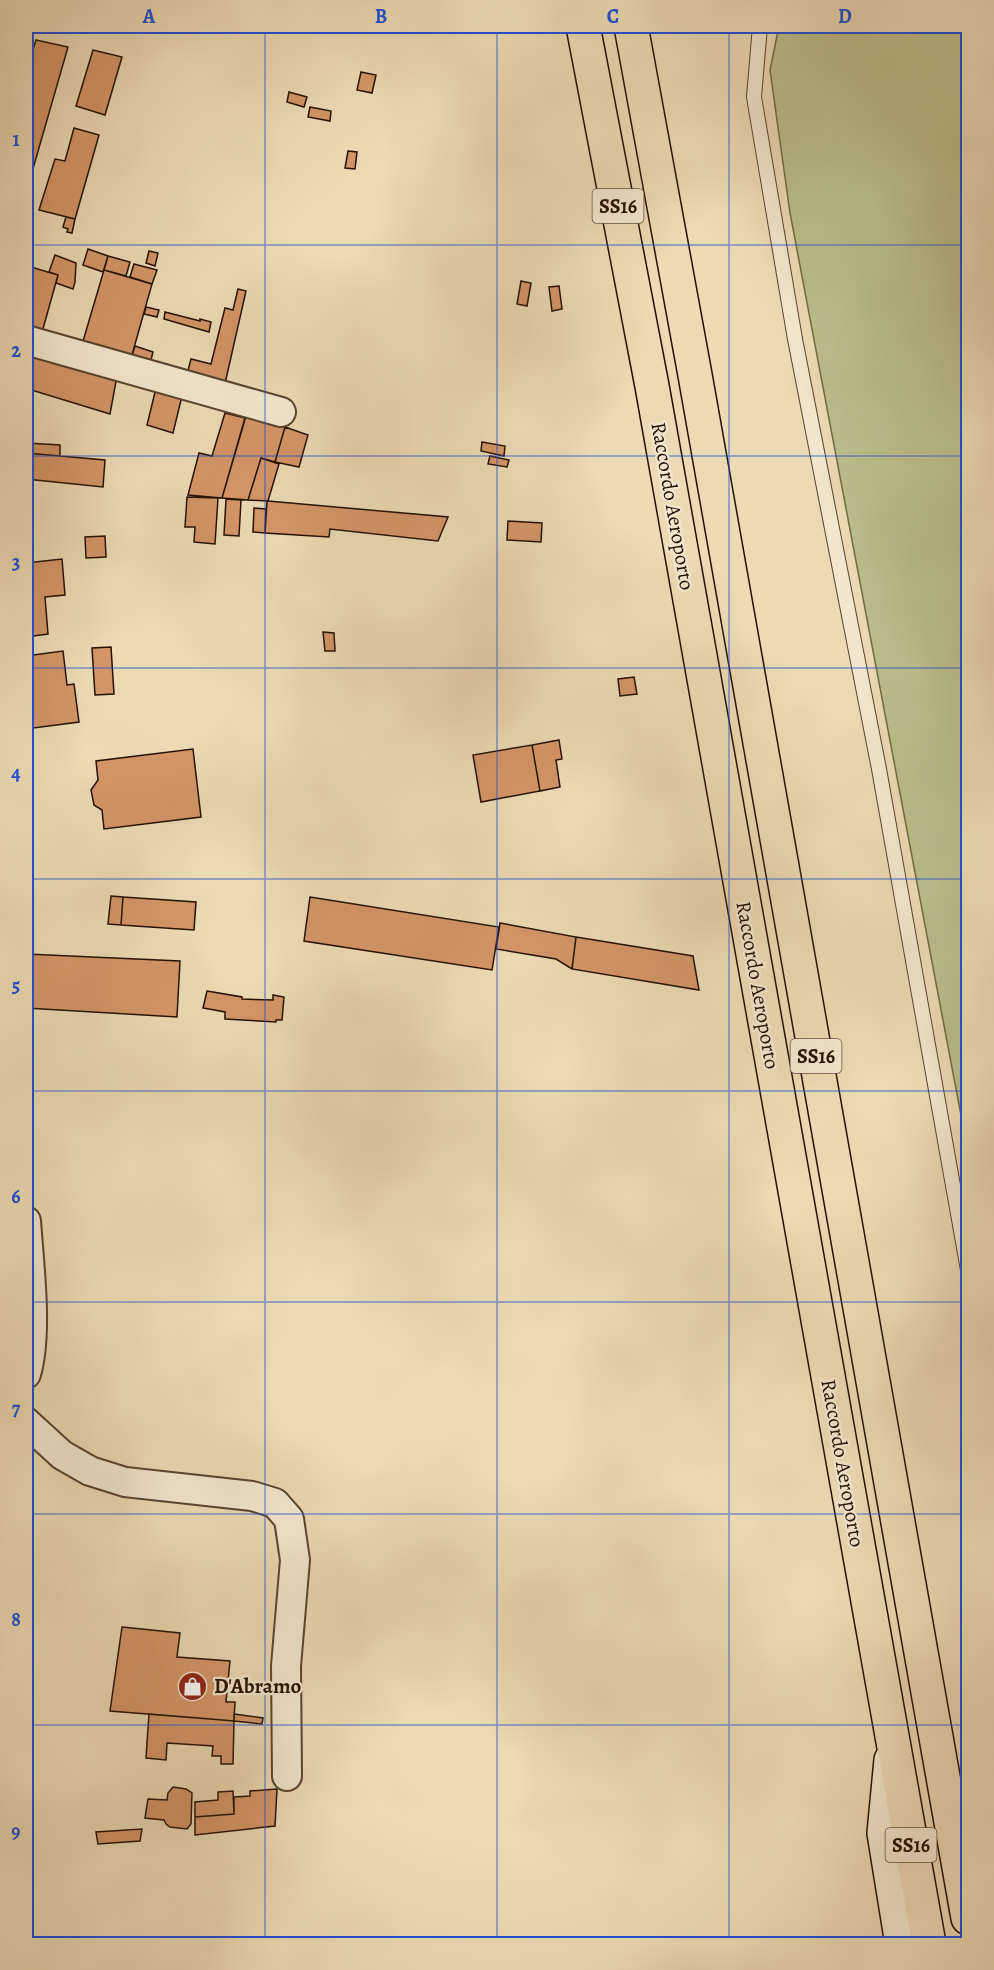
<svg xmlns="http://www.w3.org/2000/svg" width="994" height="1970" font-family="Alegreya,serif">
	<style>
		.green { fill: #bbbe8b; stroke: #706846; stroke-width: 1.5 }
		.building { fill: #d39568; stroke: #241100; stroke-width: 1.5 }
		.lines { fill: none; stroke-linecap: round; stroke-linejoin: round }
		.lane-casing { stroke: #56432d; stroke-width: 16 }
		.street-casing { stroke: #56432d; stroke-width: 32 }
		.secondary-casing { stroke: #241100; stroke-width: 36 }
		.highway-casing { stroke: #241100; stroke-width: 36 }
		.lane { stroke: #f2e7ce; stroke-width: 14 }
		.street { stroke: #f2e7ce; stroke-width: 28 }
		.secondary { stroke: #f2e7ce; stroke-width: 33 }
		.highway { stroke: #ebdab4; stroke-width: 33 }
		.grid { fill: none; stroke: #1d4ed8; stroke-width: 1.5; stroke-opacity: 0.55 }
		.labels { text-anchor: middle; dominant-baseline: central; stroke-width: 4.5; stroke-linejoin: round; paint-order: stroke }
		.shield { fill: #f2e7ce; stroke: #62513e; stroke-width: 1.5 }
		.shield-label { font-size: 20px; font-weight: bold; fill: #241100 }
		.street-label { font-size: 21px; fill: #241100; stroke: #f2e7ce }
		.poi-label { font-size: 21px; font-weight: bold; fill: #241100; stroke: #f2e7ce; text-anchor: start }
		.neatline { fill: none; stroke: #1d4ed8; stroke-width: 2 }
		.grid-label { font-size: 20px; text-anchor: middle; font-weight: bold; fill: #1d4ed8 }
	</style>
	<rect width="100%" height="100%" fill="#ebdab4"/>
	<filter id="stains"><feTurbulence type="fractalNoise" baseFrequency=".00333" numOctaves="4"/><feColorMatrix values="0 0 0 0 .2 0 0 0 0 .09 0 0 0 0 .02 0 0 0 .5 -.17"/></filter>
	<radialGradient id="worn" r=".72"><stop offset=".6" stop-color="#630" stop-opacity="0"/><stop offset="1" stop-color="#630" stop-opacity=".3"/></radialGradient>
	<path class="green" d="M779,26h189v1126l-178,-939 -20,-143z"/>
	<path class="building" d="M36,40l32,7 -42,146v-121z
		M93,50l29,7 -17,58 -29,-9z
		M361,72l15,3 -4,18 -15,-3z
		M289,92l18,5 -3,10 -17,-5z
		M310,107l21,4 -1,10 -22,-4z
		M74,128l25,7 -24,84 -36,-9 16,-51 10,2z
		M348,151l9,1 -2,17 -10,-1z
		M66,217l9,2 -3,14 -5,-1 1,-3 -5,-2z
		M88,249l20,7 -5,16 -20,-7z
		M149,251l9,2 -3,13 -9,-3z
		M55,255l21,8 -1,19 -2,7 -17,-6 2,-8 -9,-3z
		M108,256l22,6 -4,14 -22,-6z
		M134,264l23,6 -5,14 -22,-7z
		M26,265l5,2 -5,21z
		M31,267l27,8 -17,61 -15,-4v-44z
		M104,270l48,14 -22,78 -49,-14z
		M521,281l10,2 -4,23 -10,-2z
		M559,286l3,23 -10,2 -3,-24z
		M238,289l8,2 -22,97 -38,-10 5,-19 20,5 14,-56 8,2z
		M146,307l13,3 -2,7 -13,-3z
		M165,312l35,9v-2l11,3 -2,10 -45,-13z
		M135,346l18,6 -4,16 -19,-6z
		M34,351l83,25 -7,38 -82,-25z
		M156,388l26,8 -9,37 -26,-8z
		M225,413l20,5 -23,80 -34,-3 11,-42 13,3z
		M246,416l39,11 -10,35 -14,-4 -13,42 -26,-2z
		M285,427l23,8 -9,32 -24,-5z
		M482,442l23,4 -1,10 -23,-5z
		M26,443l34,2v11l-34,-3z
		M26,453l79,7 -2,27 -77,-8z
		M490,456l19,4 -2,7 -19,-3z
		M261,458l18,6 -11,37 -20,-1z
		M187,497l31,1 -3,46 -21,-2 1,-15h-10z
		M226,499l15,1 -2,36 -15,-1z
		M267,501h1l180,16 -10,24 -108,-12 -1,8 -64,-4z
		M254,508l12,1 -1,24 -12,-1z
		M508,521l34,2 -1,19 -34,-2z
		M105,536l1,21 -20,1 -1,-21z
		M62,559l3,36 -20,2 3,37 -22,3v-74z
		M323,632l11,1 1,18h-10z
		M111,647l3,47 -19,1 -3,-47z
		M63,651l4,34 7,-1 5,38 -53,7v-73z
		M634,677l3,17 -17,2 -2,-17z
		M559,740l3,19 -6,1 4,27 -20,4 -8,-46z
		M532,745l8,46 -59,11 -8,-47z
		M193,749l8,68 -97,12 -2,-19 -8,-5 -3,-15 7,-10 -2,-19z
		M111,896l12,1 -2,28 -13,-1z
		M123,897l73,5 -2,28 -73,-5z
		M310,897l189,30 -7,43 -188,-29z
		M500,923l76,14 -4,32 -16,-10 -60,-10z
		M576,937l117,19 6,34 -127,-21z
		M26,954l154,7 -3,56 -151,-9z
		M207,991l35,6v2l31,1v-5l11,2 -2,23h-6v2l-51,-3v-7l-22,-4z
		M122,1627l58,6 -3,24 53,4 -4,41h9l-1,19 -124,-10z
		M149,1714l85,7 -1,43h-12v-8h-9l1,-10 -46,-3 -1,17 -20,-2z
		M234,1714l29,4 -1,6 -28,-3z
		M173,1787l13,2 6,4 -1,31 -4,5 -17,-2 -4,-3 -2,-4 -19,-2 3,-19 19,1 1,-7z
		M277,1789l-2,37 -80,9v-18l39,-3v-17l16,-1v-5z
		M233,1791l1,23 -39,3v-15l23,-2v-8z
		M142,1829l-2,12 -42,3 -2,-12z"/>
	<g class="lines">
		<defs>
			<path id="lane" d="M760,26l-6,71 41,242 84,430 89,501"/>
			<path id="street" d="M26,340l255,72
				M26,1221c3,43 12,113 0,153
				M26,1422l36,33 28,16 35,11 127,14 23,7 14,16 6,41 -9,106 1,110"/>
			<path id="secondary" d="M891,1760l-7,73 18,111"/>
			<path id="highway" d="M583,26l69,360 277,1558
				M631,26l64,349 273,1543"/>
		</defs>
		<use href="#lane" class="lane-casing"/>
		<use href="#street" class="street-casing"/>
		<use href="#secondary" class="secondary-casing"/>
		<use href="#highway" class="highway-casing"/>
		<use href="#lane" class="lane"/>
		<use href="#street" class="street"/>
		<use href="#secondary" class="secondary"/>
		<use href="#highway" class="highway"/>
	</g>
	<path class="grid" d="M265,26v1918M497,26v1918M729,26v1918M26,245h942M26,456h942M26,668h942M26,879h942M26,1091h942M26,1302h942M26,1514h942M26,1725h942"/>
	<defs>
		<symbol id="shop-disc" viewBox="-11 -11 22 22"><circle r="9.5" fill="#8f2418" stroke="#f2e7ce"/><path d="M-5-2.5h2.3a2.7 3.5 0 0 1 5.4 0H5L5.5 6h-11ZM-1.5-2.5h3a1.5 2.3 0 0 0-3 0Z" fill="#fff"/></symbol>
	</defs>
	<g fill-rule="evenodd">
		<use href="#shop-disc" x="176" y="1670" width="33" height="33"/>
	</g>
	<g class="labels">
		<g class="shield">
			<rect x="592.5" y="189" width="51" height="34" rx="4.5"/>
			<rect x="790.5" y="1039" width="51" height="34" rx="4.5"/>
			<rect x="885.5" y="1828" width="51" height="34" rx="4.5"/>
		</g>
		<g class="shield-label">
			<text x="618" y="206">SS16</text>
			<text x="816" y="1056">SS16</text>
			<text x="911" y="1845">SS16</text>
		</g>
		<g class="street-label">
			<text transform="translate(673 506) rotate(80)">Raccordo Aeroporto</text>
			<text transform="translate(758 985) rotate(80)">Raccordo Aeroporto</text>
			<text transform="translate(843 1463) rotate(80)">Raccordo Aeroporto</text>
		</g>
		<g class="poi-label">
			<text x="214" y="1686">D'Abramo</text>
		</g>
	</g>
	<rect width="994" height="1970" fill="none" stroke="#ebdab4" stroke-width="66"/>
	<rect x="33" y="33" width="928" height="1904" class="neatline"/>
	<g class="grid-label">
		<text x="149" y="23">A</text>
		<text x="381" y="23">B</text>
		<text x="613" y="23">C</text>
		<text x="845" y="23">D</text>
		<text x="16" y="146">1</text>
		<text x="16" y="357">2</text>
		<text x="16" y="569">3</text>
		<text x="16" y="780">4</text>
		<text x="16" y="992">5</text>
		<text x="16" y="1203">6</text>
		<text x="16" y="1415">7</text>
		<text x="16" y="1626">8</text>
		<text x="16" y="1838">9</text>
	</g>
	<rect width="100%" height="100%" filter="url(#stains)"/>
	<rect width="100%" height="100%" fill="url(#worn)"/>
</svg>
